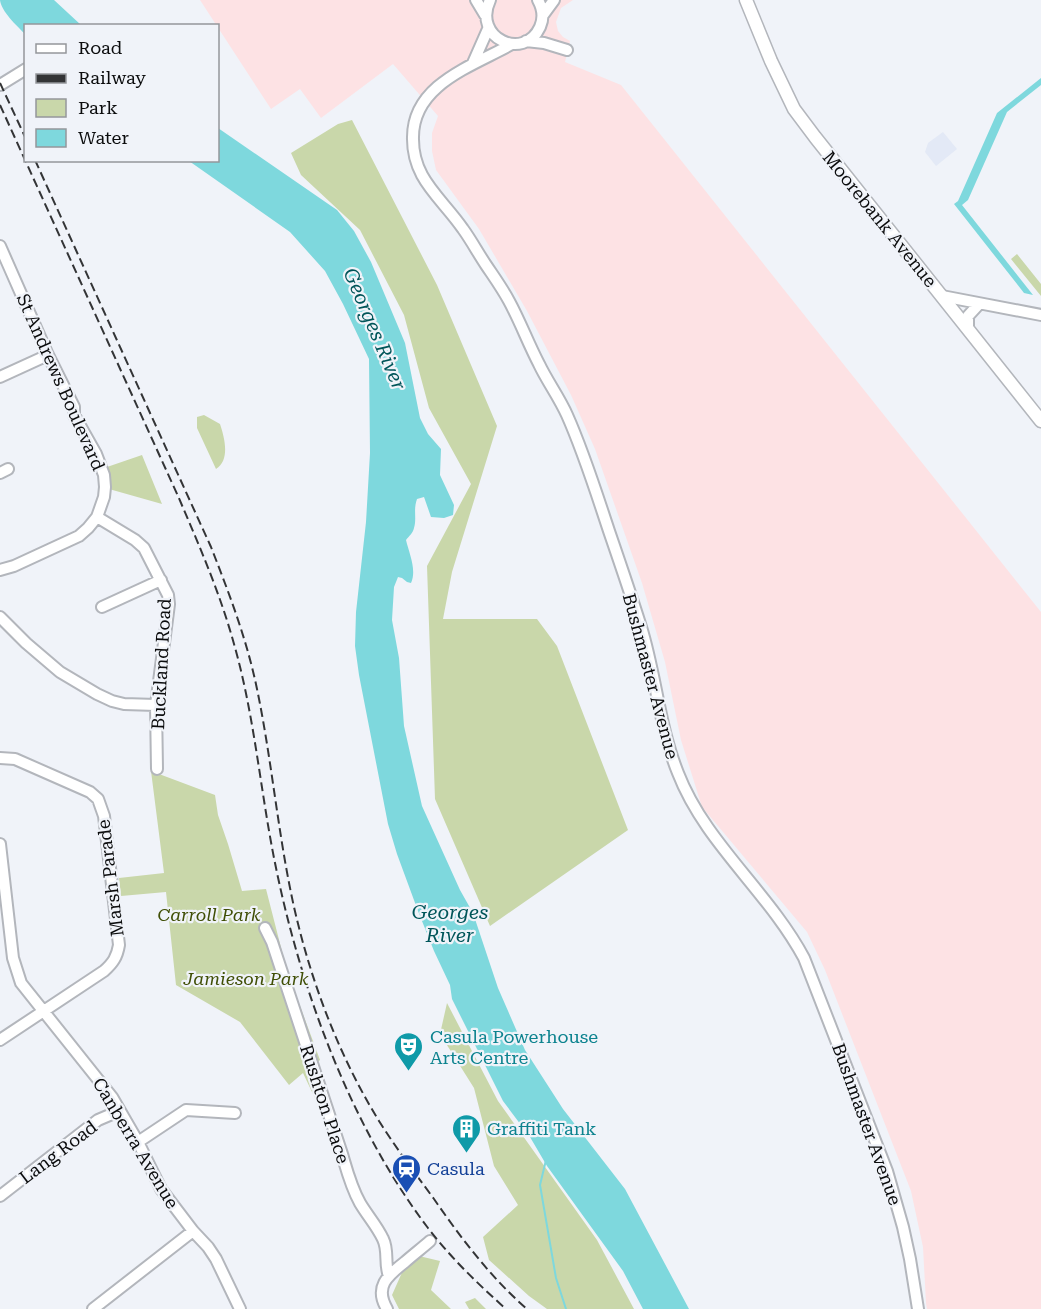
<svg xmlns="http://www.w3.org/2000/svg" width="1041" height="1309" font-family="'Roboto Serif',serif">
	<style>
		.built { fill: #e3e9f6 }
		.industrial { fill: #fde2e4 }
		.green { fill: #c9d7aa }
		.water { fill: #7ed8dd }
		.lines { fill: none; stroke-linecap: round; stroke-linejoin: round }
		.stream { stroke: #7ed8dd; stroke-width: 2 }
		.minor-casing { stroke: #b3b6bc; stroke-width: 14 }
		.major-casing { stroke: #b3b6bc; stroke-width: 15 }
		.minor { stroke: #fff; stroke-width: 10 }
		.major { stroke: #fff; stroke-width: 12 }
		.rail { stroke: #333436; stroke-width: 2; stroke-dasharray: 9 4.5; stroke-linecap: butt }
		.labels { text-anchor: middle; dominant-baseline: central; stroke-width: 4.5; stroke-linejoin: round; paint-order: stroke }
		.street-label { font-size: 18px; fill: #0b0c0d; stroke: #f0f3f9 }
		.park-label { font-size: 18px; font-style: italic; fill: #404f06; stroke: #f0f3f9 }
		.culture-label { font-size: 18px; fill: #0d838f; stroke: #f0f3f9; text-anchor: start }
		.transit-label { font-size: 18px; fill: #164399; stroke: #f0f3f9; text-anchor: start }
		.water-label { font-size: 20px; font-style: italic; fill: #005559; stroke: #f0f3f9 }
	</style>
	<rect width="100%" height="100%" fill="#f0f3f9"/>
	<path class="built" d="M943,132l14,17 -21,17 -11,-14 3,-9z"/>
	<path class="industrial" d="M200,0h373l-12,8 -5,14 2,9 5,6 7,4 -5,21 56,23 420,527v697h-114l-1,-6 -3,-56 -12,-56 -86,-221 -18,-38 -105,-125 -21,-67 -16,-78 -23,-79 -47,-134 -24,-54 -44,-84 -48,-82 -43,-59 -4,-19v-18l6,-17 -45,-52 -72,54 -21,-29 -29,20z"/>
	<path class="green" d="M352,120l85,165 60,141 -45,146 -9,47h94l20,27 71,184 -138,96 -55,-127 -8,-233 44,-82 -42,-76 -25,-93 -44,-85 -59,-55 -10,-22 47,-29z
		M1017,254l24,30v12l-30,-37z
		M204,415l16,9c5,15 10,36 -4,45l-19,-41v-11z
		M142,455l20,49 -53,-15 -2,-22z
		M151,771l64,24 3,20 10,29 14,47 24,-2 21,82 33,89 -10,8 12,45 -19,-40 -14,12 -49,-63 -64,-37 -10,-93 -45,4 -2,-18 45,-5z
		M447,1003l51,98 99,139 37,69h-87l-18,-13 -40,-36 -6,-23 35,-32 -24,-39 -20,-78 -34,-54z
		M419,1256l21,5 -9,29 20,19h-52l-7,-14 12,-27z
		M475,1298l11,11h-17l-4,-7z"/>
	<path class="water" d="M0,0h54l27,25 -55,1 -1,8c-8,-8 -24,-23 -25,-34z
		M1041,78v7l-34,27 -39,88 -6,5 71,90 -9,-2 -70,-89 4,-3 39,-88z
		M218,128l119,82 17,21 17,31 34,81 15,75 8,16 13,15 -1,26 14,30 -1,10 -9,3 -13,-1 -7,-20 -7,2c-4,11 0,19 -3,29 -1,5 -5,8 -8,12 3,13 11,30 5,43l-4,-1 -5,-4 -4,-1 -4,10 -2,33 7,38 5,68 18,80 38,84 13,23 25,75 27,62 38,59 62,80 64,120h-46l-20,-38 -76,-105 -17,-29 -27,-36 -51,-102 -2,-14 -16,-34 -16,-40 -21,-57 -9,-30 -29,-149 -4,-29 1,-34 10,-90 4,-69 -1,-94 -26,-55 -18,-33 -35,-39 -101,-71 29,-1z"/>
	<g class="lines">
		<path class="stream" d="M546,1160l-6,25 16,93 10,31"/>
		<defs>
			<path id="minor" d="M476,0l9,15
				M490,0c-18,38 34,62 50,27 4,-9 3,-18 -2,-27
				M543,15l11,-15
				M526,41l18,2 23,7
				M512,44c-39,22 -99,40 -99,93 -1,42 28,60 50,92 8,11 15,24 23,36 8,12 16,23 23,36 11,20 19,42 30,63 8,17 20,33 28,51 17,38 29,77 42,116 11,32 22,64 32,96 15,48 18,99 37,146 27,70 90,118 126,185l83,213 16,56 7,32 8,50
				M473,63l15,-34
				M0,85l26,-16
				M0,246l48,109 26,52v8l22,39 8,21 1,12 -1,10 -7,20 -9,11 -9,8 -65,30 -14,4
				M942,296l99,19
				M968,329v-13l11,-12
				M0,377l48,-22
				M0,473l8,-4
				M97,517l38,23 9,8 24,47 1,9 -13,101 1,64
				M102,607l59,-27
				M0,617l26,26 34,29 37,22 15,7 12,3 32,1
				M0,758l15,1 75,33 8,7 6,17 15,129c-2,12 -6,18 -15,26l-104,69
				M0,844l13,114 8,25 91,114 26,45 23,47 32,42 15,16 8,12 24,50
				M265,928l7,14 70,212c5,17 9,33 18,49 7,12 17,23 23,36 6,12 1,25 6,37
				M138,1142l48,-32 49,3
				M0,1196l98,-76 21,-9
				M93,1309l100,-78
				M387,1309c-13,-22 0,-33 18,-47 8,-7 17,-14 25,-21"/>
			<path id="major" d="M746,0l25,61 23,48 21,28 226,284"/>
		</defs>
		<use href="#minor" class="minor-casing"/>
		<use href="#major" class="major-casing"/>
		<use href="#minor" class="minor"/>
		<use href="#major" class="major"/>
		<path class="rail" d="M0,83l26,56
			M0,105l178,391c21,49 42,97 56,148 20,70 26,143 40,214 25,127 75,266 154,370 23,30 50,56 78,81
			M35,160l176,387c18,46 36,93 46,142 15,72 21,146 37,218 17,75 45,149 85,214 17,27 36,52 55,78 27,39 57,79 93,110"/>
	</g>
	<defs>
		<symbol id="theatre-pin" viewBox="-11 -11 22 30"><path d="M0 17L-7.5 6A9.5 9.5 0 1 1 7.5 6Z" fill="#0f9aa8" stroke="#f0f3f9"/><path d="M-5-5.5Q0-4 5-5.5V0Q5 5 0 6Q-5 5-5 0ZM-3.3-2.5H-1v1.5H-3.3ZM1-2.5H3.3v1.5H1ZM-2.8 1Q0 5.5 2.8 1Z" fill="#fff"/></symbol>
		<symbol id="building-pin" viewBox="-11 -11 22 30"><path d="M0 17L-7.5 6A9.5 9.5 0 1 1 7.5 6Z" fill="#0f9aa8" stroke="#f0f3f9"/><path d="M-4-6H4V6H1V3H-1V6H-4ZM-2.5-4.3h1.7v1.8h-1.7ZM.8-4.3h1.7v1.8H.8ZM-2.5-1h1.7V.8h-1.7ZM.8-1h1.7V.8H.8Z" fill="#fff"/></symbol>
		<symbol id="station-pin" viewBox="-11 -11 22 30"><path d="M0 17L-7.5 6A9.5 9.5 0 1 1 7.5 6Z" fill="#1a4fb4" stroke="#f0f3f9"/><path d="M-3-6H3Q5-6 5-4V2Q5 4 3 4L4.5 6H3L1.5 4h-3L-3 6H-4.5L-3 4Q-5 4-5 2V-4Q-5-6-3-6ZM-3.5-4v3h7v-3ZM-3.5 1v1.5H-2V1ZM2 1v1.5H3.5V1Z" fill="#fff"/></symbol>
	</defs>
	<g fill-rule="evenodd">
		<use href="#theatre-pin" x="392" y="1030" width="33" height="45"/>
		<use href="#building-pin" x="450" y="1112" width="33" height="45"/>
		<use href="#station-pin" x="390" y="1152" width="33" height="45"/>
	</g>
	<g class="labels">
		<g class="street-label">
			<text transform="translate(880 219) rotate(51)">Moorebank Avenue</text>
			<text transform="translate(61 382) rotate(66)">St Andrews Boulevard</text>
			<text transform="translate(161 664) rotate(-87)">Buckland Road</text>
			<text transform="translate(651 676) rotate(75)">Bushmaster Avenue</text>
			<text transform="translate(110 878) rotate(-97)">Marsh Parade</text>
			<text transform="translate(325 1104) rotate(72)">Rushton Place</text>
			<text transform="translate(867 1124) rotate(70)">Bushmaster Avenue</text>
			<text transform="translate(136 1143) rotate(59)">Canberra Avenue</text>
			<text transform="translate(58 1152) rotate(-37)">Lang Road</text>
		</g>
		<g class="park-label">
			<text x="209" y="914">Carroll Park</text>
			<text x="246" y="978">Jamieson Park</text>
		</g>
		<g class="culture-label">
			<text x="430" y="1036">Casula Powerhouse<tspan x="430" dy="21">Arts Centre</tspan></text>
			<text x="487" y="1128">Graffiti Tank</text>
		</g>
		<g class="transit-label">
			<text x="427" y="1168">Casula</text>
		</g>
		<g class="water-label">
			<text transform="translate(375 329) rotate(67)">Georges River</text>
			<text x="450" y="912">Georges<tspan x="450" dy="23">River</tspan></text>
		</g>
	</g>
	<rect x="24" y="24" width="195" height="138" fill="#f0f3f9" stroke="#94979b" stroke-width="1.5"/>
	<rect x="36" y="44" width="30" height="9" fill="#ffffff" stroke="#94979b" stroke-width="1.5"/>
	<text x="78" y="54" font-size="18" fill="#0b0c0d">Road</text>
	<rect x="36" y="74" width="30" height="9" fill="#333436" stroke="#94979b" stroke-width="1.5"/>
	<text x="78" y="84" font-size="18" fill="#0b0c0d">Railway</text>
	<rect x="36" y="99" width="30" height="18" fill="#c9d7aa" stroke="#94979b" stroke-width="1.5"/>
	<text x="78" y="114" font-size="18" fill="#0b0c0d">Park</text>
	<rect x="36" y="129" width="30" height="18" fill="#7ed8dd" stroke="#94979b" stroke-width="1.5"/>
	<text x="78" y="144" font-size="18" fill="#0b0c0d">Water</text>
</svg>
